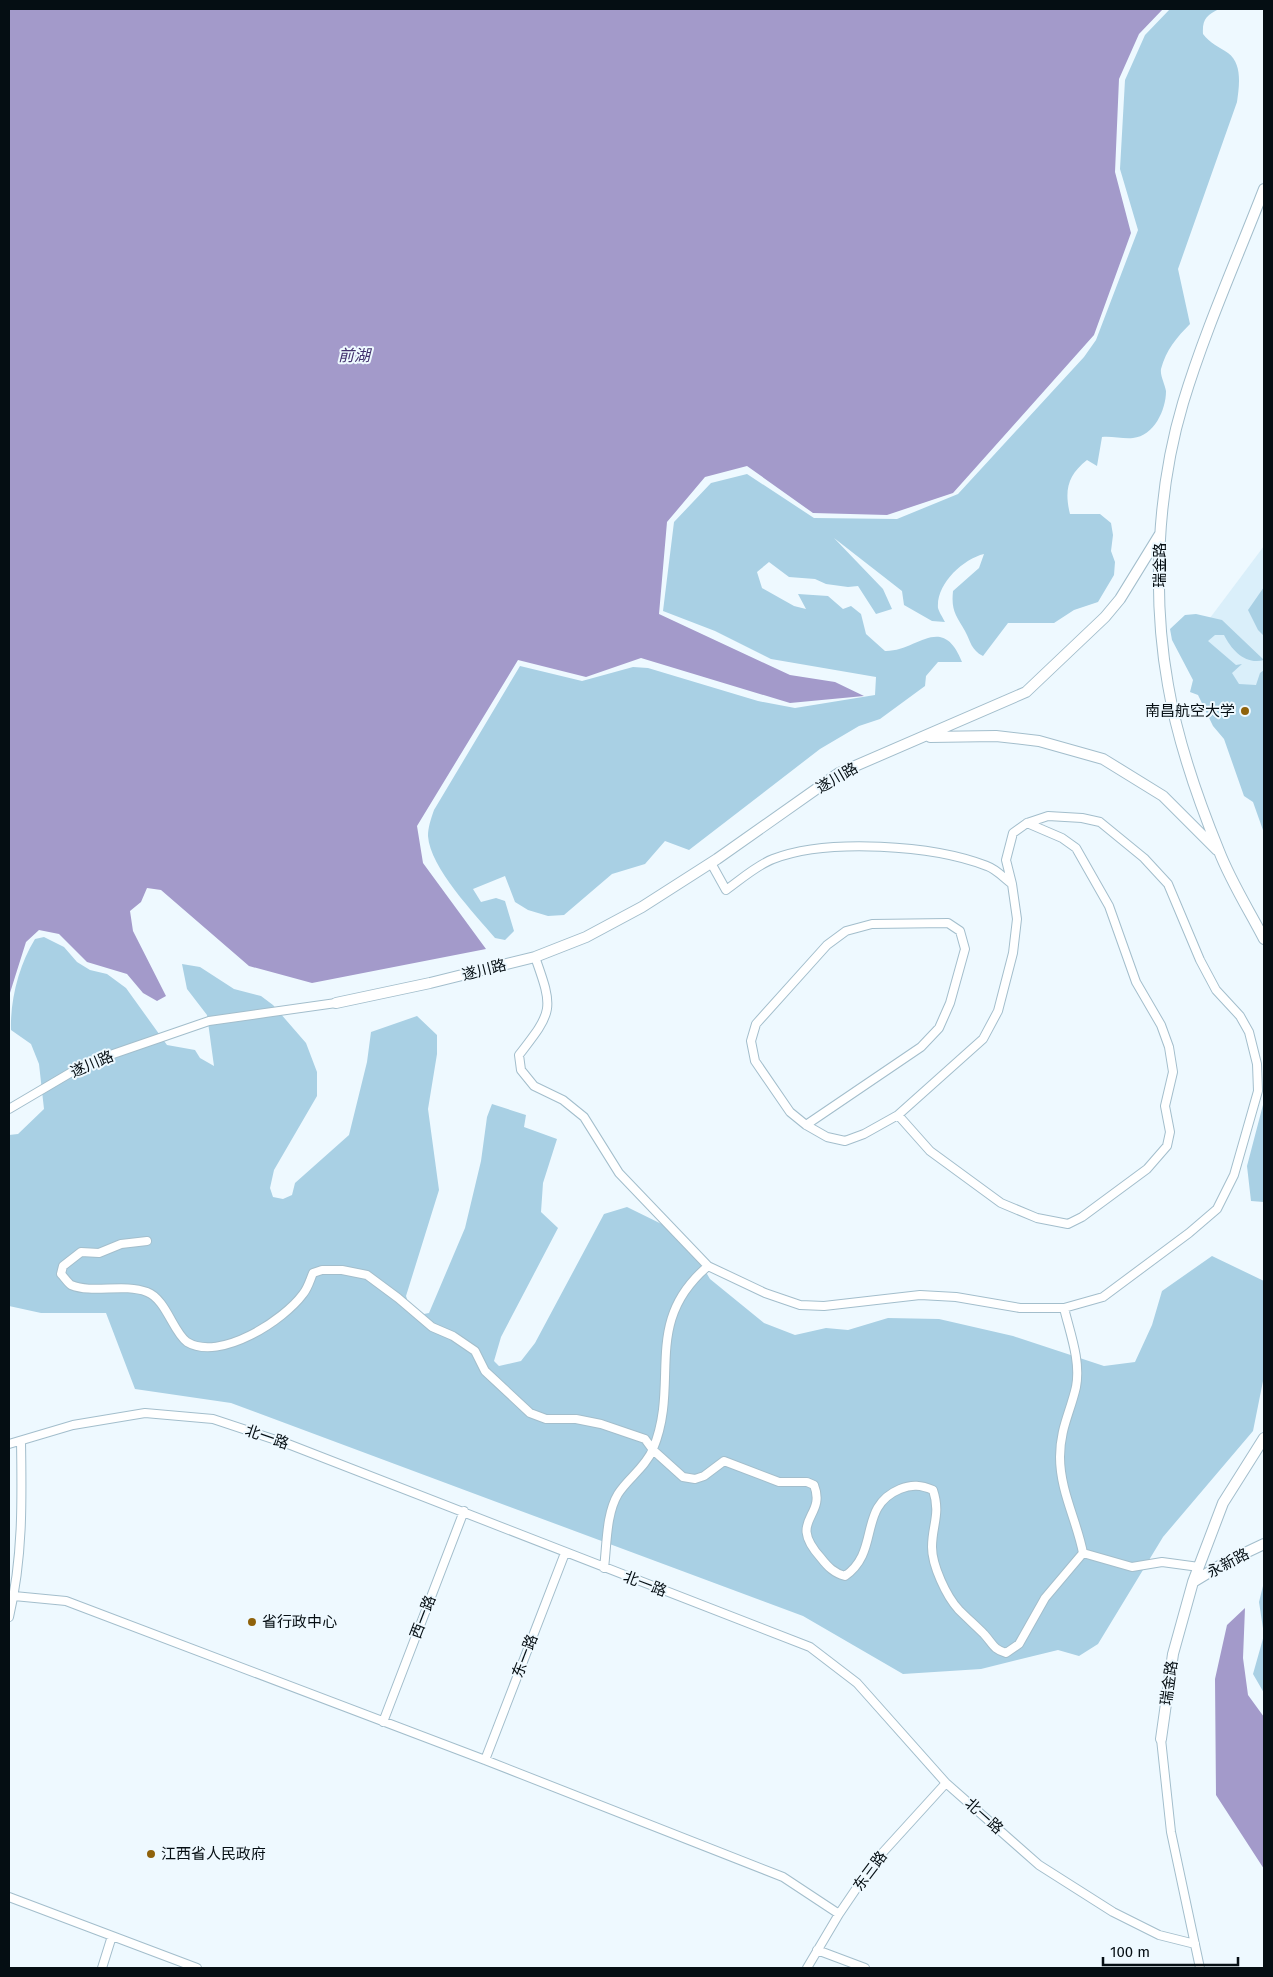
<svg xmlns="http://www.w3.org/2000/svg" width="1273" height="1977" font-family="'Fira Sans','Noto Sans SC',sans-serif">
	<style>
		.built { fill: #daeffa }
		.green { fill: #a9d0e4 }
		.water { fill: #a39aca }
		.lines { fill: none; stroke-linecap: round; stroke-linejoin: round }
		.street-casing { stroke: #a3becc; stroke-width: 10 }
		.secondary-casing { stroke: #a3becc; stroke-width: 12 }
		.street { stroke: #fff; stroke-width: 8 }
		.secondary { stroke: #fff; stroke-width: 10 }
		.poi-dot { fill: #8f620b; stroke: #eef9ff; stroke-width: 2 }
		.labels { text-anchor: middle; dominant-baseline: central; stroke-width: 4; stroke-linejoin: round; paint-order: stroke }
		.street-label { font-size: 15px; fill: #050e13; stroke: #eef9ff }
		.poi-label { font-size: 15px; fill: #050e13; stroke: #eef9ff; text-anchor: start }
		.water-label { font-size: 16px; font-style: italic; fill: #41306c; stroke: #eef9ff }
	</style>
	<rect width="100%" height="100%" fill="#eef9ff"/>
	<path class="built" d="M1264,546v225l-78,-121z"/>
	<path class="green" d="M1170,9h49c-12,6 -17,10 -16,25 7,9 16,13 25,19 15,11 11,34 9,49l-59,167 12,55c-13,13 -24,26 -29,45 -1,7 4,15 5,22 0,19 -12,45 -33,47 -10,1 -21,-2 -31,-1l-5,29 -10,-6c-19,15 -23,30 -17,54h30l11,9 2,12 -2,16 4,11 -1,13 -16,27 -24,8 -20,13h-46l-25,33c-12,-6 -12,-14 -18,-25 -9,-16 -14,-20 -12,-40l26,-23 5,-14c-21,5 -48,30 -46,54 1,4 5,10 7,14l-13,-1 -28,-16 -2,-14 -68,-53 49,51 9,20 -16,5 -18,-28 -10,1 -22,-3 -11,-5 -26,-2 -20,-15 -12,10 5,16 32,18 12,3 -8,-15 30,2 15,13 8,-3 10,8 5,20 19,17c32,1 57,-39 77,11h-24l-12,14 -1,10 -45,33 -21,7 -39,23 -131,101 -24,-9 -20,23 -33,10 -48,41 -16,1 -20,-6 -13,-8 -10,-26 -32,13 8,13 15,-4 9,3 9,30 -9,9 -10,-2c-20,-24 -65,-70 -67,-102 0,-9 3,-17 6,-26l86,-144 62,15 51,-14 15,1 110,33 37,7 80,-13 1,-18 -105,-18 -56,-28 -52,-20 11,-89 37,-39 36,-9 67,44 83,1 61,-25 126,-137 12,-17 42,-110 -18,-61 5,-89 20,-45z
		M1264,587v49l-6,-6 -10,-20z
		M1196,614l26,6 42,40c-18,5 -32,-9 -40,-25h-9l-7,6 28,24 6,-1 -10,9 7,11 17,1 4,-12 4,-3v163l-11,-31 -9,-6 -20,-57 -11,-13 -15,-31 -8,-3 3,-12 -21,-40 -2,-11 15,-14z
		M44,937l20,10 13,15 13,8 17,4 19,14 41,57 28,5 5,8 14,8 -7,-51 -20,-26 -5,-25 18,3 34,22 27,7 12,9 33,38 11,29v24l-43,74 -4,18 3,9 10,2 9,-4 3,-12 54,-48 18,-73 4,-30 46,-16 20,19v19l-9,55 11,81 -33,106 4,12 9,7 10,-2 36,-85 16,-67 6,-44 5,-13 34,11 -2,12 33,12 -14,44 -2,29 17,16 -57,109 -7,24 5,5 22,-5 14,-18 69,-129 23,-7 57,28 26,44 54,44 31,12 31,-7 22,2 40,-12 51,1 74,17 91,30 31,-4 17,-37 10,-34 50,-35 52,25v95l-11,55 -90,106 -65,107 -19,12 -21,-6 -77,19 -78,5 -100,-58 -572,-213 -96,-14 -29,-76h-65l-32,-7v-171l9,-1 26,-25 -5,-45 -8,-20 -20,-14c-1,-30 8,-65 24,-91z
		M1264,1101v101l-13,-1 -4,-35z
		M1264,1582v111l-11,-19 11,-39 -5,-33z"/>
	<path class="water" d="M9,9h1154l-24,25 -20,45 -4,93 16,61 -37,102 -141,158 -66,22 -74,-2 -66,-47 -42,11 -38,45 -8,92 131,61 45,7 29,14 -74,7 -149,-45 -55,19 -68,-17 -101,166 6,37 63,86 -174,34 -63,-17 -88,-76 -14,-2 -6,14 -11,9 3,20 33,65 -9,5 -14,-8 -16,-19 -40,-12 -28,-28 -20,-4 -13,12 -17,54z
		M1245,1608l-2,50 5,37 16,22v152l-48,-74 -1,-116 12,-54z"/>
	<g class="lines">
		<defs>
			<path id="street" d="M535,957c19,53 18,54 -16,98l2,15 13,16 29,14 21,17 35,56 89,93 57,27 35,12 24,1 96,-11 36,2 64,11h44l39,-11 86,-64 28,-24 17,-34 24,-84 -1,-27 -8,-32 -9,-16 -24,-26 -16,-30 -32,-76 -24,-26 -44,-36 -18,-4 -34,-2 -21,7 -14,10 -7,27 6,24c-8,-6 -16,-15 -25,-18 -54,-21 -159,-28 -214,-7 -16,6 -33,21 -47,31l-15,-27
				M9,1109l78,-46 122,-42 127,-18
				M898,1115l32,36 71,52 36,15 31,6 14,-7 65,-48 20,-23 3,-14 -5,-26 8,-34 -4,-25 -8,-22 -25,-43 -27,-76 -33,-58 -14,-10 -35,-15
				M806,1125l115,-78 18,-19 11,-25 15,-54 -5,-18 -12,-8 -76,1 -26,7 -19,14 -71,79 -5,17 4,20 35,51 16,13 21,12 18,4 19,-7 34,-19 85,-76 15,-28 15,-58 4,-34 -5,-35
				M147,1241l-26,3 -22,9 -18,-1 -18,14 -2,8c3,3 7,9 10,11 22,9 52,-2 76,7 19,7 26,40 40,50 33,20 97,-22 116,-48 5,-6 7,-14 10,-21l9,-3h20l25,5 31,23 34,29 21,9 22,15 10,20 45,42 16,6h30l25,5 44,15 8,11 30,27 12,2 9,-3 20,-15 55,21h28l7,3c13,33 -28,34 7,73 7,9 13,15 24,18 36,-25 12,-69 55,-87 12,-5 21,-4 33,1 8,24 -1,35 -1,57 0,18 14,49 27,63 8,8 17,16 25,24 9,10 9,15 22,19l13,-9 26,-46 38,-45
				M1064,1308c6,25 17,53 12,79 -6,26 -16,42 -16,70 0,34 17,64 23,96l49,14 30,-5 37,5
				M9,1444l64,-19 72,-12 68,6 75,25 522,203 47,36 89,100 93,82 74,47 46,23 36,9
				M604,1568c3,-24 2,-54 14,-74 10,-16 27,-26 35,-45 28,-68 -12,-126 55,-183
				M14,1596l52,5 419,159 298,117 56,37
				M9,1617c14,-59 13,-117 12,-176
				M383,1722l81,-211
				M1161,1739l10,93 29,136
				M485,1760l80,-207
				M9,1897l188,71
				M817,1950l48,18
				M102,1968l10,-32
				M807,1968l32,-54 36,-53 71,-78"/>
			<path id="secondary" d="M1264,189c-27,70 -59,141 -81,214 -26,87 -31,193 -15,282 9,53 31,117 51,166 12,31 30,59 45,88
				M930,737l66,-1 43,5 64,18 60,37 54,54
				M336,1003l94,-20 105,-26 51,-20 56,-30 75,-48 122,-86 187,-81 79,-75 15,-18 40,-65
				M1193,1582l33,-20 38,-18
				M1161,1739l12,-85 20,-72 30,-79 41,-65"/>
		</defs>
		<use href="#street" class="street-casing"/>
		<use href="#secondary" class="secondary-casing"/>
		<use href="#street" class="street"/>
		<use href="#secondary" class="secondary"/>
	</g>
	<g class="poi-dot">
		<circle cx="1245" cy="711" r="5"/>
		<circle cx="252" cy="1622" r="5"/>
		<circle cx="151" cy="1854" r="5"/>
	</g>
	<g class="labels">
		<g class="street-label">
			<text transform="translate(1160 565) rotate(-90)">瑞金路</text>
			<text transform="translate(837 778) rotate(-30)">遂川路</text>
			<text transform="translate(484 970) rotate(-14)">遂川路</text>
			<text transform="translate(92 1064) rotate(-23)">遂川路</text>
			<text transform="translate(267 1437) rotate(19)">北一路</text>
			<text transform="translate(1228 1563) rotate(-28)">永新路</text>
			<text transform="translate(645 1584) rotate(21)">北一路</text>
			<text transform="translate(423 1617) rotate(-69)">西一路</text>
			<text transform="translate(525 1656) rotate(-69)">东一路</text>
			<text transform="translate(1169 1683) rotate(-82)">瑞金路</text>
			<text transform="translate(984 1816) rotate(42)">北一路</text>
			<text transform="translate(870 1871) rotate(-53)">东三路</text>
		</g>
		<g class="poi-label">
			<text x="1235" y="711" text-anchor="end">南昌航空大学</text>
			<text x="262" y="1622">省行政中心</text>
			<text x="161" y="1854">江西省人民政府</text>
		</g>
		<g class="water-label">
			<text x="354" y="355">前湖</text>
		</g>
	</g>
	<rect width="1273" height="1977" fill="none" stroke="#050e13" stroke-width="20"/>
	<path d="M1103 1957v8h135v-8" fill="none" stroke="#050e13" stroke-width="2.5"/>
	<text x="1110" y="1957" font-size="15" fill="#050e13" stroke="#eef9ff" stroke-width="4" paint-order="stroke">100 m</text>
</svg>
